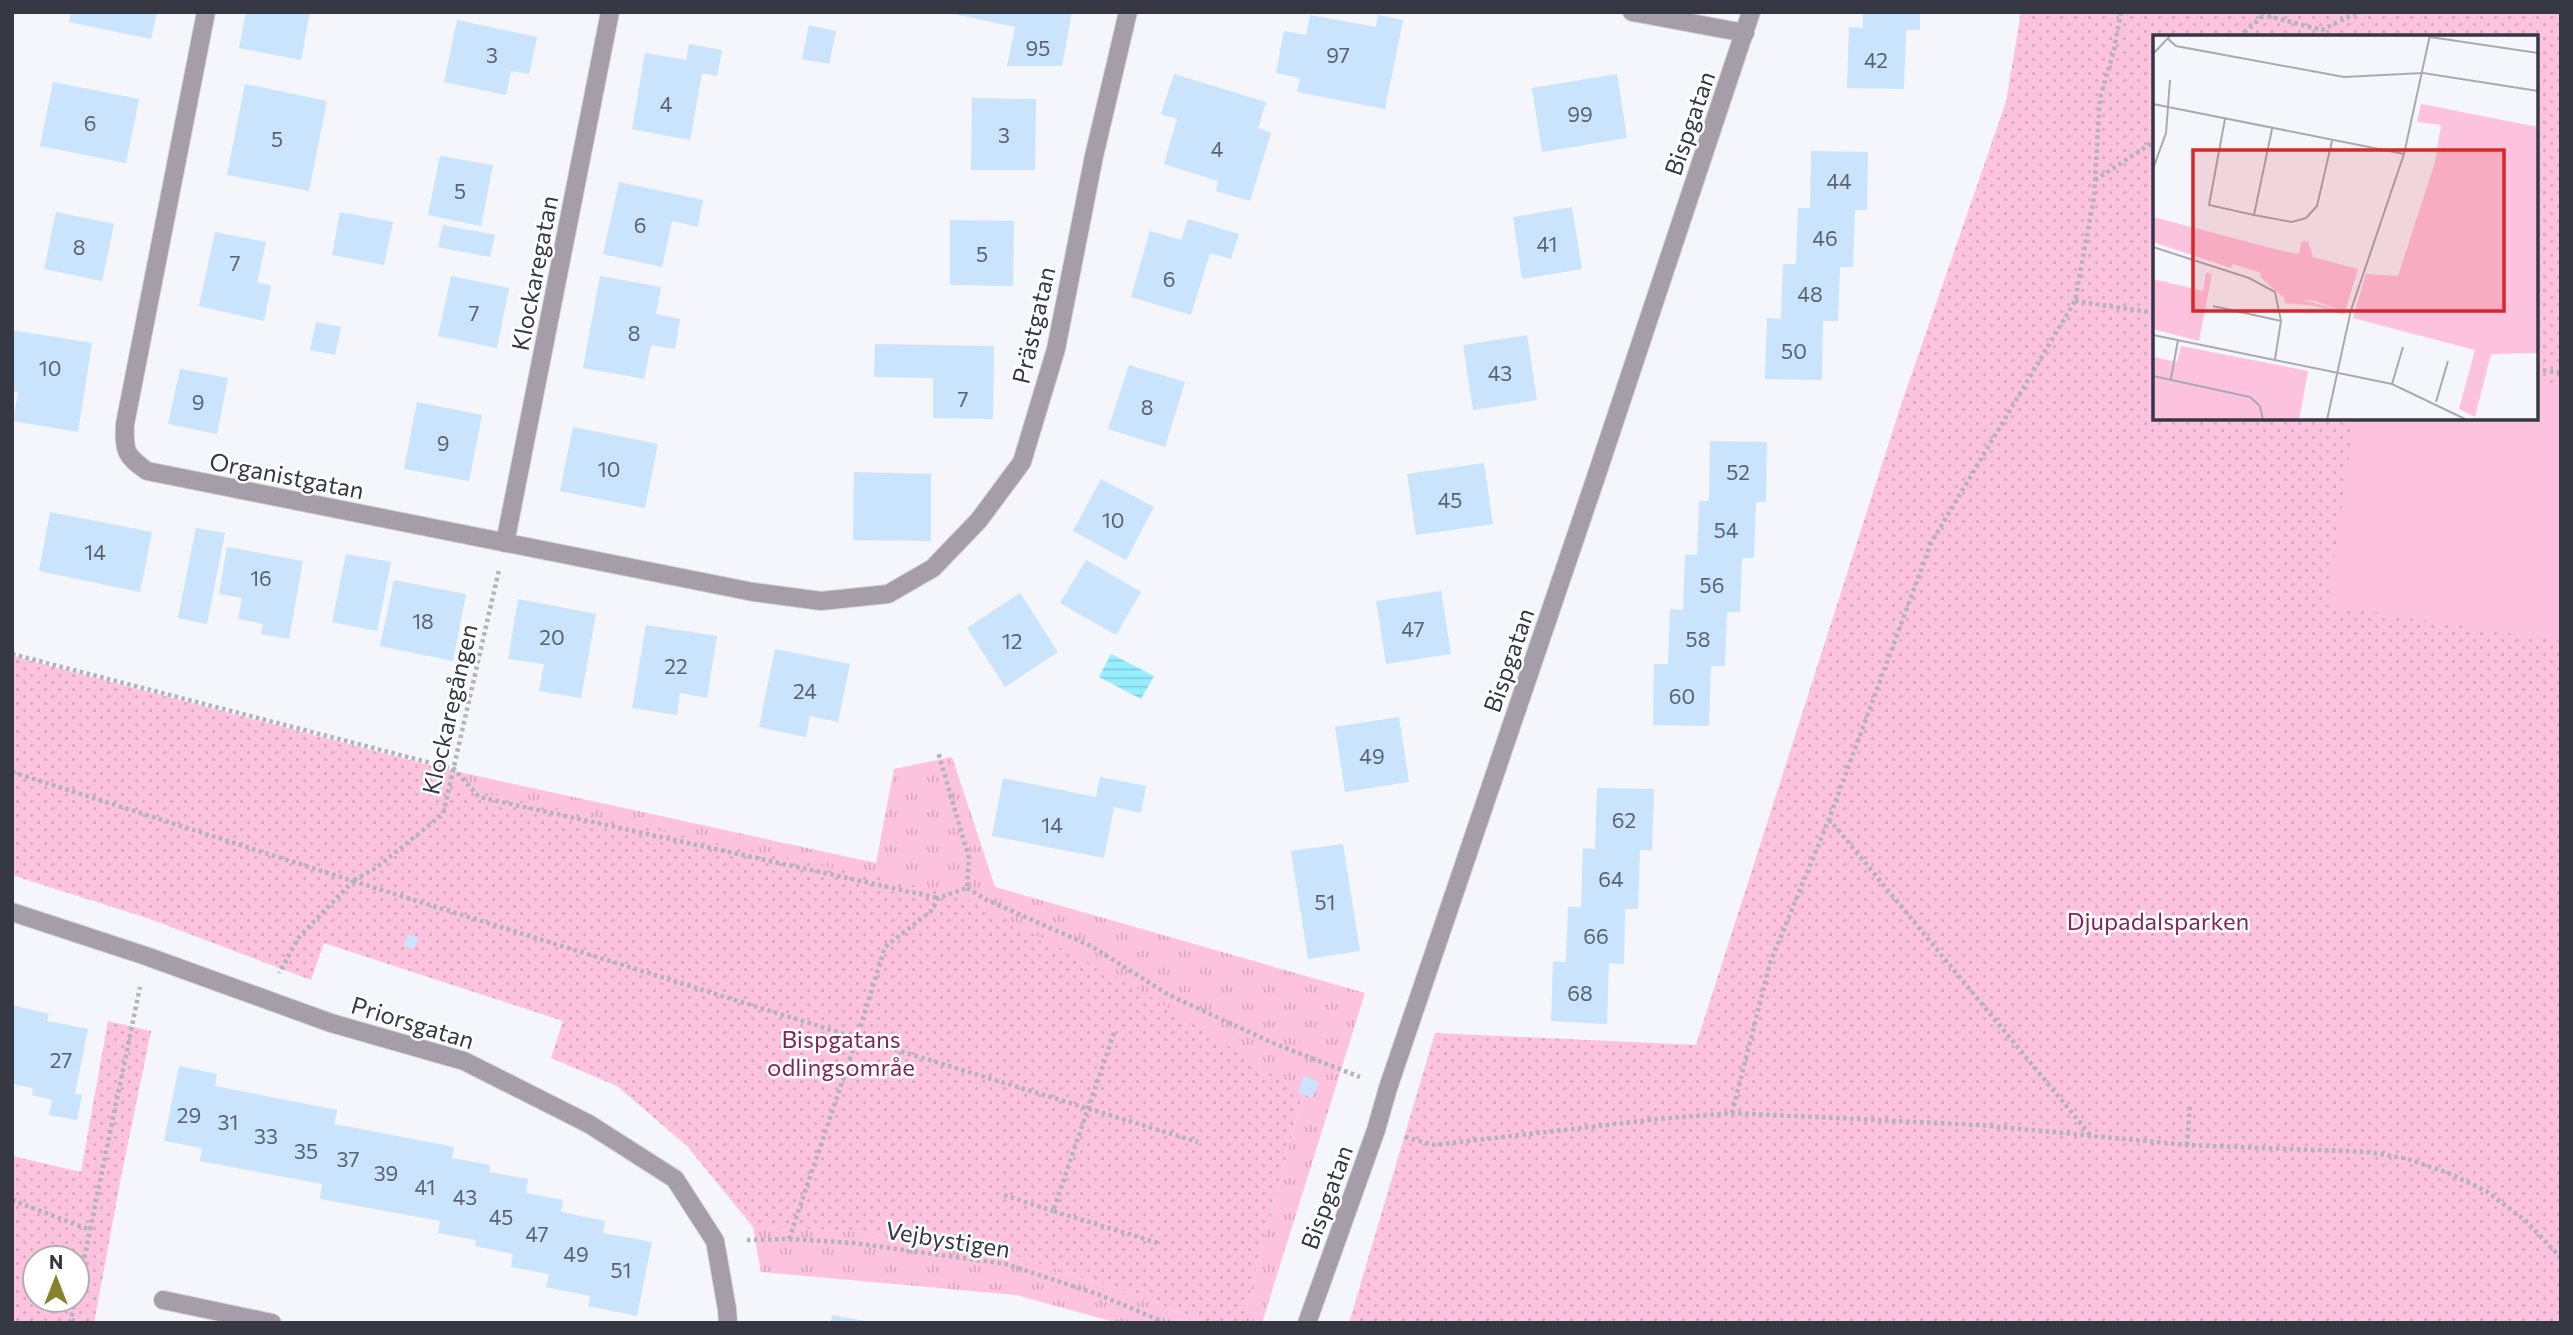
<svg xmlns="http://www.w3.org/2000/svg" width="2573" height="1335" font-family="Commissioner,sans-serif">
	<style>
		.grass { fill: url(#grass-tufts) }
		.park { fill: url(#park-dots); fill-rule: evenodd }
		.pitch { fill: #fdc3de }
		.water { fill: url(#water-rules) }
		.building { fill: #c9e4fc }
		.lines { fill: none; stroke-linecap: round; stroke-linejoin: round }
		.minor-casing { stroke: #d2d3db; stroke-width: 20 }
		.path { stroke: #b2b3bb; stroke-width: 4.5; stroke-dasharray: 3.5 3.5; stroke-linecap: butt }
		.minor { stroke: #a59da8; stroke-width: 18 }
		.labels { text-anchor: middle; dominant-baseline: central; stroke-width: 5; stroke-linejoin: round; paint-order: stroke }
		.number-label { font-size: 21px; fill: #5a6270 }
		.street-label { font-size: 24px; fill: #353742; stroke: #fff }
		.park-label { font-size: 24px; fill: #83255b; stroke: #fff }
		.inset-road { fill: none; stroke: #a8a9b2; stroke-width: 2 }
		.view { fill: #d62828; fill-opacity: 0.15; stroke: #d62828; stroke-width: 3.5 }
		.inset-edge { fill: none; stroke: #353742; stroke-width: 3.5 }
	</style>
	<defs>
		<pattern id="grass-tufts" width="24" height="20" patternUnits="userSpaceOnUse" patternTransform="scale(1.75)"><rect width="24" height="20" fill="#fdc3de"/><path d="M3 7l-1-3M5 7V3M7 7l1-3M15 17l-1-3M17 17v-4M19 17l1-3" fill="none" stroke="#d9a8c0"/></pattern>
		<pattern id="park-dots" width="8" height="8" patternUnits="userSpaceOnUse" patternTransform="scale(1.75)"><rect width="8" height="8" fill="#fdc3de"/><path d="M2 2h.1M6 6h.1" fill="none" stroke="#d9a8c0" stroke-width="1.8" stroke-linecap="round"/></pattern>
		<pattern id="water-rules" width="6" height="5" patternUnits="userSpaceOnUse" patternTransform="scale(1.75)"><rect width="6" height="5" fill="#96eeff"/><path d="M0 2.5h6" fill="none" stroke="#82cddc"/></pattern>
	</defs>
	<rect width="100%" height="100%" fill="#f5f5fc"/>
	<path class="grass" d="M952,757l43,130 370,106 -103,330h-20l61,-229 -870,-312 3,-15 440,96 18,-94z
		M753,1227l101,4 152,22 130,42 71,28h-89l-102,-28 -255,-23z"/>
	<path class="park" d="M2021,12h540v1311h-1212l86,-290 261,12 206,-643 104,-300zM2155,37h381v381h-381z
		M12,656l424,111 -3,15 527,113 175,92 168,107 -61,229h-35l-71,-28 -130,-42 -152,-22 -101,-4 -66,-81 -70,-60 -66,-28 12,-37 -239,-78 -13,37 -161,-61 -138,-44z
		M108,1021l43,10 -29,141 -28,151h-82v-167l69,16zM77,1258v42h-42v-42z"/>
	<path class="pitch" d="M2536,381l25,4v256l-234,-36 28,-187h181z"/>
	<path class="water" d="M1111,654l43,22 -13,23 -42,-22z"/>
	<path class="building" d="M71,12h86l-6,27 -82,-17z
		M246,12h64l-9,48 -62,-12z
		M945,12h127l-10,54h-55l8,-39z
		M1863,12h57v18h-14l-2,59 -57,-1 2,-61 14,1z
		M1310,15l66,12 2,-12 25,5 -18,89 -88,-17 3,-14 -24,-5 8,-42 22,4z
		M457,20l80,17 -8,37 -18,-3 -5,24 -62,-13z
		M809,25l27,6 -7,33 -27,-5z
		M689,44l33,6 -5,26 -15,-3 -12,67 -58,-11 13,-76 41,7z
		M1174,74l92,28 -8,26 13,5 -21,68 -34,-10 2,-10 -54,-17 13,-45 -16,-5z
		M1617,74l10,64 -85,14 -10,-64z
		M53,82l86,17 -13,64 -86,-17z
		M245,84l82,17 -18,90 -82,-16z
		M972,98l64,1 -1,71h-64z
		M1811,151l57,1 -1,58h-12l-2,57h-13l-2,54h-15l-1,59 -57,-1 2,-61 14,1 2,-55h13l2,-56h12z
		M440,156l53,9 -12,61 -53,-11z
		M619,182l84,18 -5,27 -26,-6 -10,46 -59,-13z
		M1572,207l10,62 -60,10 -9,-62z
		M56,212l58,12 -12,57 -58,-12z
		M340,212l53,10 -9,43 -52,-10z
		M1188,219l51,15 -8,25 -21,-6 -19,62 -60,-18 19,-66 31,9z
		M950,220l64,1 -1,65 -63,-1z
		M443,225l52,10 -5,22 -52,-10z
		M215,232l51,10 -9,40 14,4 -7,35 -65,-15z
		M451,276l58,12 -12,60 -59,-12z
		M600,276l61,11 -5,27 24,5 -5,30 -24,-4 -7,34 -61,-11z
		M316,322l25,5 -6,28 -25,-5z
		M12,330l80,13 -14,89 -65,-11 5,-29 -6,-1z
		M1527,335l10,65 -64,10 -10,-65z
		M875,344l119,2 -1,73 -60,-1v-40l-59,-1z
		M1129,365l56,17 -20,65 -57,-18z
		M180,369l48,9 -11,56 -49,-10z
		M417,402l65,13 -13,66 -65,-12z
		M573,427l85,17 -13,64 -85,-17z
		M1710,441l57,1 -1,60h-10l-2,56h-12l-2,54h-13l-2,54h-14l-2,60 -56,-1 1,-61h14l2,-55 13,1 2,-55h12l2,-54h10z
		M1484,463l9,61 -77,11 -9,-61z
		M854,472l77,2v67l-78,-1z
		M1101,479l53,28 -28,53 -53,-29z
		M50,512l102,20 -12,60 -101,-21z
		M196,528l29,5 -18,91 -29,-6z
		M227,547l76,14 -14,78 -28,-5 2,-10 -25,-5 4,-21 -23,-4z
		M346,554l45,8 -14,69 -45,-9z
		M1086,560l55,32 -25,43 -56,-32z
		M394,580l72,14 -13,67 -73,-15z
		M1441,591l10,63 -65,10 -10,-63z
		M1020,593l38,59 -53,35 -38,-59z
		M518,599l78,15 -15,84 -42,-7 5,-27 -36,-5z
		M646,625l71,11 -10,62 -27,-5 -3,22 -45,-7z
		M775,649l75,15 -12,58 -28,-6 -4,21 -47,-10z
		M1399,717l10,65 -64,10 -10,-65z
		M1100,777l46,9 -5,27 -27,-6 -10,51 -112,-22 11,-58 93,19z
		M1597,788l57,1 -2,61h-12l-2,59h-13l-1,55 -15,-1 -2,61 -56,-3 2,-60 13,1 2,-55h13l2,-59 12,1z
		M1343,844l17,107 -52,8 -17,-108z
		M408,935l10,2 -4,12 -10,-3z
		M12,1005l37,9 -2,7 41,8 -13,65 7,1 -5,25 -28,-5 3,-15 -20,-5 1,-7 -21,-4z
		M179,1066l38,8 -2,12 122,24 -3,14 120,23 -2,11 38,7 -1,7 39,7 -2,14 37,7 -2,12 44,9 -2,12 49,9 -15,74 -49,-10 2,-10 -44,-9 3,-13 -38,-7 2,-13 -38,-8 1,-6 -38,-7 2,-12 -120,-22 2,-15 -122,-23 2,-13 -38,-7z
		M1304,1076l15,7 -7,15 -14,-6z
		M832,1315l33,6v2h-34z"/>
	<g class="lines">
		<defs>
			<path id="minor" d="M206,12l-81,412c-1,28 0,31 22,47l606,121 68,9 67,-7 45,-26 46,-48 43,-58 34,-113 38,-193 34,-144
				M1632,12l113,21
				M505,543l105,-531
				M12,912l134,44 185,67 133,38 125,63 86,55 40,62 12,68 1,14
				M163,1300l109,23
				M1307,1323l69,-193 12,-42 209,-614 154,-462"/>
		</defs>
		<use href="#minor" class="minor-casing"/>
		<path class="path" d="M2262,12l2,3 58,15 36,-18
			M2239,37l25,-22
			M2095,180l60,-39
			M2075,301l80,12
			M2536,369l25,4
			M12,654l442,115 25,28 459,101
			M12,772l341,109 -54,56 -20,36
			M1829,819l263,318
			M354,880l22,-12 67,-54 56,-244
			M353,881l504,157 341,104
			M967,888l20,12 104,46 78,49 104,48 87,34
			M1114,1033l-61,178 105,32
			M1732,1113l38,-150 59,-144 102,-276 144,-242 19,-104 6,-99 14,-48 7,-38
			M1405,1137l29,8 224,-26 74,-6 248,12 207,20 182,7 39,7 40,14 38,18 40,30 35,37
			M2187,1145l3,-41
			M1004,1195l49,16
			M12,1200l78,30 50,-243
			M789,1239l68,-201 28,-91 46,-36 7,-13 29,-10 2,-30 -31,-106
			M747,1240l42,-1 65,4 152,21 94,31 66,28
			M77,1292l13,-62
			M70,1323l5,-23"/>
		<use href="#minor" class="minor"/>
	</g>
	<g class="labels">
		<g class="number-label">
			<text x="1038" y="47">95</text>
			<text x="492" y="54">3</text>
			<text x="1338" y="54">97</text>
			<text x="1876" y="59">42</text>
			<text x="666" y="103">4</text>
			<text x="1580" y="113">99</text>
			<text x="90" y="122">6</text>
			<text x="1004" y="134">3</text>
			<text x="277" y="138">5</text>
			<text x="1217" y="148">4</text>
			<text x="1839" y="180">44</text>
			<text x="460" y="190">5</text>
			<text x="640" y="224">6</text>
			<text x="1825" y="237">46</text>
			<text x="1547" y="243">41</text>
			<text x="79" y="246">8</text>
			<text x="982" y="253">5</text>
			<text x="235" y="262">7</text>
			<text x="1169" y="278">6</text>
			<text x="1810" y="293">48</text>
			<text x="474" y="312">7</text>
			<text x="634" y="332">8</text>
			<text x="1794" y="350">50</text>
			<text x="50" y="367">10</text>
			<text x="1500" y="372">43</text>
			<text x="963" y="398">7</text>
			<text x="198" y="401">9</text>
			<text x="1147" y="406">8</text>
			<text x="443" y="442">9</text>
			<text x="609" y="468">10</text>
			<text x="1738" y="471">52</text>
			<text x="1450" y="499">45</text>
			<text x="1113" y="519">10</text>
			<text x="1726" y="529">54</text>
			<text x="95" y="551">14</text>
			<text x="261" y="577">16</text>
			<text x="1712" y="584">56</text>
			<text x="423" y="620">18</text>
			<text x="1413" y="628">47</text>
			<text x="552" y="636">20</text>
			<text x="1698" y="638">58</text>
			<text x="1012" y="640">12</text>
			<text x="676" y="665">22</text>
			<text x="805" y="690">24</text>
			<text x="1682" y="695">60</text>
			<text x="1372" y="755">49</text>
			<text x="1624" y="819">62</text>
			<text x="1052" y="824">14</text>
			<text x="1611" y="878">64</text>
			<text x="1325" y="901">51</text>
			<text x="1596" y="935">66</text>
			<text x="1580" y="992">68</text>
			<text x="61" y="1059">27</text>
			<text x="189" y="1114">29</text>
			<text x="228" y="1121">31</text>
			<text x="266" y="1135">33</text>
			<text x="306" y="1150">35</text>
			<text x="348" y="1158">37</text>
			<text x="386" y="1172">39</text>
			<text x="425" y="1186">41</text>
			<text x="465" y="1196">43</text>
			<text x="501" y="1216">45</text>
			<text x="537" y="1233">47</text>
			<text x="576" y="1253">49</text>
			<text x="621" y="1269">51</text>
		</g>
		<g class="street-label">
			<text transform="translate(1689 123) rotate(-71)">Bispgatan</text>
			<text transform="translate(534 273) rotate(-79)">Klockaregatan</text>
			<text transform="translate(1033 325) rotate(-77)">Prästgatan</text>
			<text transform="translate(287 475) rotate(11)">Organistgatan</text>
			<text transform="translate(1508 660) rotate(-71)">Bispgatan</text>
			<text transform="translate(449 709) rotate(-77)">Klockaregången</text>
			<text transform="translate(413 1022) rotate(17)">Priorsgatan</text>
			<text transform="translate(1326 1197) rotate(-70)">Bispgatan</text>
			<text transform="translate(948 1239) rotate(9)">Vejbystigen</text>
		</g>
		<g class="park-label">
			<text x="2158" y="920">Djupadalsparken</text>
			<text x="841" y="1038">Bispgatans<tspan x="841" dy="28">odlingsområe</tspan></text>
		</g>
	</g>
	<g transform="translate(2153 35)">
		<rect width="385" height="385" fill="#f5f5fc"/>
		<path d="M155,206l5,16 45,12 -14,46 -28,-9 -31,-3 -1,-5h12l46,13 -96,-67 53,10 2,-12z" fill="#fdc3de"/>
		<path d="M28,311l127,25 -9,49h-146v-63l24,5z" fill="#fdc3de"/>
		<path d="M268,69l117,23v226l-47,1 -16,63 -16,-8 16,-59 -122,-32 13,-44 32,2 37,-114 6,-37 -24,-3zM0,182l156,41 42,24 -8,29 -28,-10 -31,-3 -24,-21 1,-4 -28,-9 -2,4 -78,-26zM53,238l6,1 -13,67 -46,-12v-50l50,12z" fill="#fdc3de"/>
		<path d="M325,158l42,6 -4,30 -42,-6z" fill="#fdc3de"/>
		<path class="inset-road" d="M277,2l108,16M14,3l9,8 168,31 79,-4 115,18M0,19l17,-18M0,69l251,50M72,84l-16,86 45,10 38,7 14,-4 11,-12 15,-65M0,134l13,-36 4,-53M101,180l18,-86M0,212l96,31 26,14 6,29 -6,38M60,271l68,15M0,300l239,49 75,36M0,341l97,21 10,9 3,14M18,344l7,-39M239,349l11,-37M283,367l12,-41M174,385l24,-110 53,-156 26,-119"/>
		<path class="view" d="M40,115h311v161h-311z"/>
		<rect width="385" height="385" class="inset-edge"/>
	</g>
	<rect width="2573" height="1335" fill="none" stroke="#353742" stroke-width="28"/>
	<g transform="translate(56 1279)"><circle r="33" fill="#ffffff" stroke="#aeafb3" stroke-width="2"/>
	<path d="M0-5L12 26L0 18L-12 26Z" fill="#85842d"/>
	<text y="-10" font-size="19" font-weight="bold" text-anchor="middle" fill="#353742">N</text>
	</g>
</svg>
